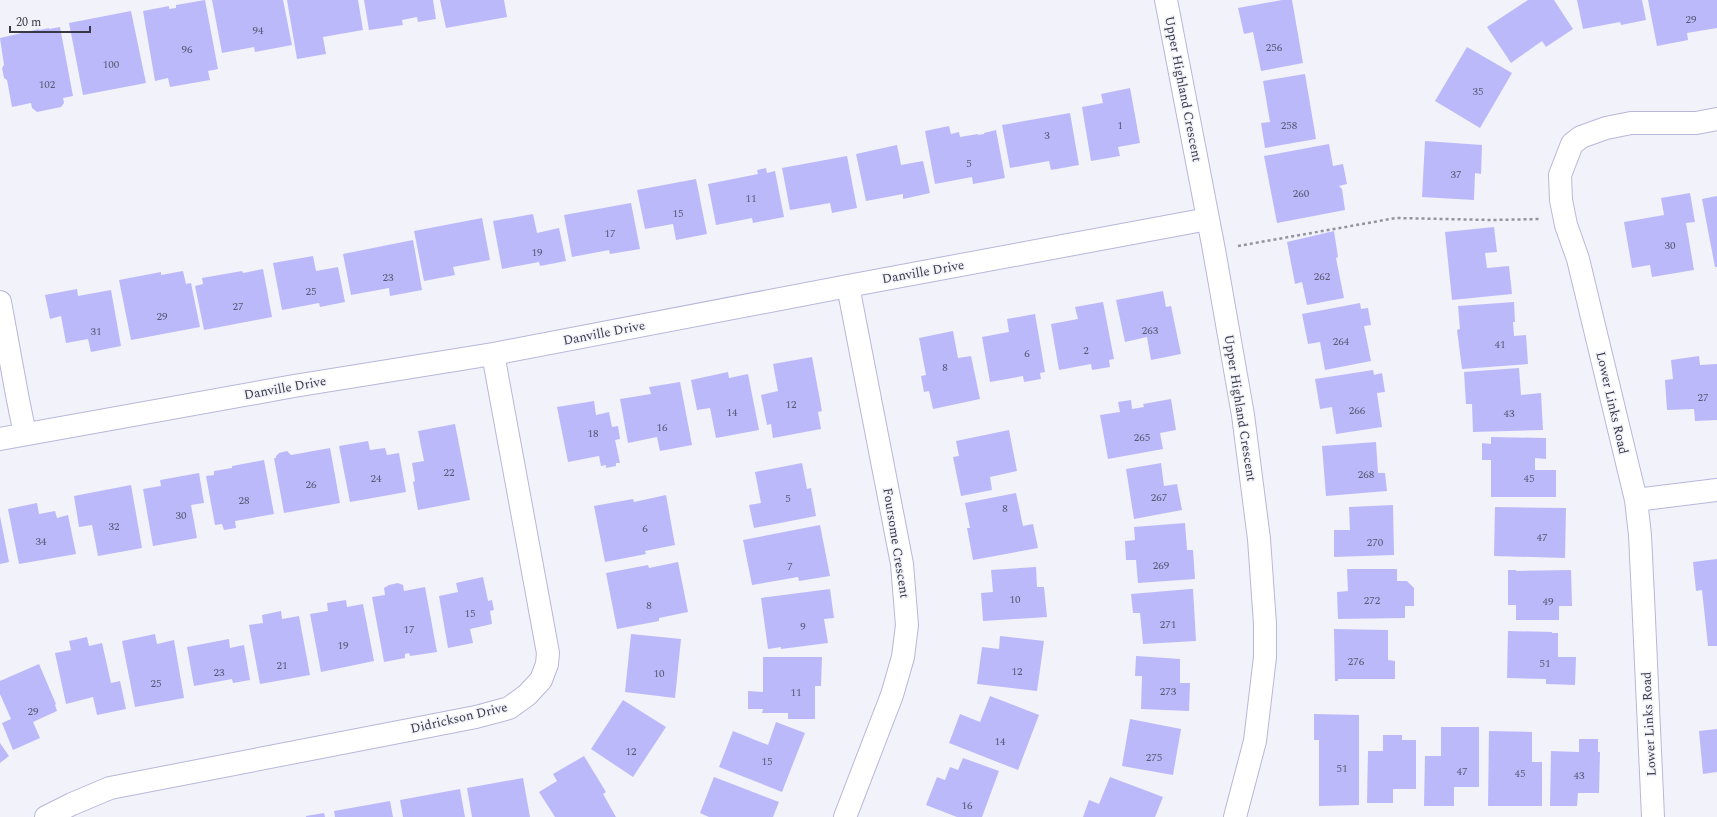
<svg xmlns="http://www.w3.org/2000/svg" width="1717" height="817" font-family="Spectral,serif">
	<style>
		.building { fill: #bcb9fb }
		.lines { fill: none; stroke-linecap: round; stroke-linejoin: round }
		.minor-casing { stroke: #b8b7db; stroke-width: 24 }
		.path { stroke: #94949f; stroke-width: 2.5; stroke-dasharray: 3 3; stroke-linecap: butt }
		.minor { stroke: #fff; stroke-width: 22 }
		.labels { text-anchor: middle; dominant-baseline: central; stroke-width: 3; stroke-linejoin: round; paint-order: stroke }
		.number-label { font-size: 11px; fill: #595873 }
		.street-label { font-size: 13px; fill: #383846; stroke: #f2f2fa }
	</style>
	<rect width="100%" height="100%" fill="#f2f2fa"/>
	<path class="building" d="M205,0l13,69 -10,2 2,9 -40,7 -2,-9 -13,3 -12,-70 26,-5v3l7,-1v-3z
		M212,0h71l9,45 -37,7 -1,-5 -32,6z
		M287,0h71l5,30 -40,7 3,17 -29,5z
		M364,0h69l3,19 -18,3 -1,-5 -15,3 1,5 -34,5z
		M440,0h64l3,17 -61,11z
		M1282,0h10l11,63 -42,8 -8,-39 -9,2 -6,-26z
		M1528,0h26l19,29 -27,18 -4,-6 -31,22 -24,-36z
		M1577,0h65l4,20 -25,5 -1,-3 -37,7z
		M1648,0h69v28l-30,5 1,7 -31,6z
		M131,11l15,72 -63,12 -14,-72z
		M60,27l13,69 -10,2 1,5 -3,4 -24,5 -5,-4 -1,-5 -19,4 -5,-27 -3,-2 -2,-10 2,-3 -4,-27 39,-9v1l10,-2v1z
		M1467,47l45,26 -32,55 -45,-27z
		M1305,74l11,65 -51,9 -4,-25 9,-1 -7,-41z
		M1130,88l10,55 -22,4 2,9 -29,5 -9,-54 21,-4 -2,-9z
		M1070,113l9,52 -28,5 -2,-9 -39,7 -8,-43z
		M949,126l2,8 8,-2 1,5 18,-3v1l6,-1v-1l12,-3 9,48 -32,6 -1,-7 -37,7 -10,-53z
		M1425,141l57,4 -1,29 -6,-1 -1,27 -52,-3z
		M1329,144l4,22 10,-2 4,20 -8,2 3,3 3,21 -68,13 -13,-67z
		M897,145l4,20 22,-4 7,32 -27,6v-5l-37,7 -10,-47z
		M847,156l10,52 -25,5 -2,-10 -40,7 -8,-42z
		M766,168l1,5 8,-2 9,46 -31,6 -1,-5 -36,7 -8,-41 50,-10 -1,-4z
		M696,179l11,55 -31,6 -3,-16 -28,5 -8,-39z
		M1690,193l5,29 -9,1 8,47 -42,7 -2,-12 -18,3 -8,-46 40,-7 -3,-17z
		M1717,196v71h-2l-13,-68z
		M631,203l9,46 -30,5 -1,-4 -37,7 -8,-42z
		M533,214l4,19 22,-5 7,33 -26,5 -1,-4 -37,7 -9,-48z
		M482,218l8,42 -37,7 2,8 -31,6 -10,-50z
		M1494,227l3,25 -12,1 2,15 22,-2 3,28 -60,6 -7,-68z
		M1334,231l4,26 -2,1 8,40 -37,7 -5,-23 -7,2 -8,-42z
		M413,240l9,50 -32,6 -1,-8 -38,7 -8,-41z
		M313,256l3,15 22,-4 7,35 -25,5 -1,-4 -37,7 -9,-47z
		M263,269l9,48 -68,13 -9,-44 8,-2 -1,-6 40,-7 1,2z
		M183,271l3,13 5,-1 9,44 -69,13 -12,-60 42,-8v3z
		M77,289l1,7 33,-6 10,56 -30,6 -3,-13 -22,4 -5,-27 -11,3 -5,-24z
		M1163,291l3,16 5,-1 10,48 -30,6 -4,-23 -22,5 -9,-42z
		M1103,302l11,57 -5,1 1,7 -18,3 -1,-6 -32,6 -8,-46 27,-5 -3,-12z
		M1514,302l1,20h-2l1,14 12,-1 2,29 -66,5 -5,-39 3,-1 -2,-23z
		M1360,303l1,6 7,-1 3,17 -7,1 7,35 -46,9 -5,-28 -12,2 -6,-30z
		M1035,314l10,58 -5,1 1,6 -17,3 -1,-6 -33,6 -8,-45 27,-5 -2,-13z
		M953,331l5,27 13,-2 9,43 -47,10 -4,-18 -5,1 -3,-16 5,-1 -7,-37z
		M1699,356l1,9 17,-1v56l-22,1 -1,-12 -27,1 -2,-30 8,-1 -2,-19z
		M812,357l10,54 -4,1 3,17 -48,9 -2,-14 -4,1 -6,-30 17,-4 -5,-27z
		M1519,368l2,27 20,-2 2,37 -70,2 -1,-28h-6l-2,-32z
		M1373,370l1,5 8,-2 3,19 -8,1 5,34 -46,7 -4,-27 -12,2 -5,-30z
		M728,372l1,6 19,-4 11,56 -43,8 -6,-30 -13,2 -6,-30z
		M680,382l12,63 -32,6 -3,-14 -29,6 -8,-44 31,-5 -2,-7z
		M1171,399l5,31 -16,3 3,16 -55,10 -8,-44 20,-3 -2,-10 13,-2 1,9 12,-2 -1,-3z
		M594,401l2,14 13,-3 3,15 6,-1 2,13 -5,1 5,23h-4v3l-10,2v-3l-5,1 -2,-10 -31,6 -11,-55z
		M455,424l15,76 -52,10 -5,-28 2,-1 -3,-18 12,-2 -6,-30z
		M1009,430l8,41 -27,6 2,13 -31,6 -8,-39 6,-1 -3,-15z
		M1491,437l55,1v21l-11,-1v12h21v27h-65v-37h-9v-17l9,1z
		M368,441l2,9 15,-2 2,7 12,-2 7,39 -56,10 -11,-56z
		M1376,442l2,31h7l2,18 -61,5 -4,-50z
		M330,448l10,55 -56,10 -10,-55h2v-2l3,-3 8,-2 4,4z
		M264,460l10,54 -39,7 1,7 -12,2 -2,-6 -7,1 -9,-49 8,-1v-4l18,-3v-2z
		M802,463l5,26 4,-1 5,28 -62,12 -5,-23 12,-2 -6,-31z
		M1161,463l3,23 13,-2 5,26 -48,9 -8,-50z
		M199,473l5,30 -13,2 6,33 -44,8 -10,-57 18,-3 -1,-6z
		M131,485l11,63 -44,8 -6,-31 -13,2 -5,-31z
		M1016,493l7,33 10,-2 5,24 -65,12 -6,-32h3l-5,-25z
		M666,495l9,50 -30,6 1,3 -41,8 -11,-56 39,-7 1,3z
		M37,503l2,11 16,-3 2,7 11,-3 8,39 -57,10 -11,-55z
		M1393,505l1,50 -60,2v-27h16l-1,-23z
		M1495,507l71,1 -1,50 -71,-2z
		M0,516l9,46 -9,2z
		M1185,523l2,27h6l2,29 -57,4 -2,-23h-10l-1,-19 10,-1 -1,-13z
		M820,525l10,51 -31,5 -1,-4 -46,8 -9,-45z
		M1717,559v87h-9l-6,-56 -6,1 -3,-29z
		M678,562l10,50 -29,6v3l-42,8 -11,-56 42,-8 1,3z
		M1036,567l1,20h7l3,30 -64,4 -2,-28 12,-1 -2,-22z
		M1347,569h50v12h10l7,7v18h-9v12l-67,1 -1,-27 11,-1z
		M1508,570h8v1l55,-1 1,36h-13v14h-43v-15h-8z
		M483,577l5,24 4,-1 2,10 -4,1 2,13 -22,5 3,14 -25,5 -9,-52 19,-4 -2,-9z
		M398,583l5,2 1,6 21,-4 12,65 -27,4 -1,-3 -4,1v4l-21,4 -12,-65 13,-2 -1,-7 5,-3z
		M830,589l4,29 -10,1 4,24 -47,6v-2l-13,2 -7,-51z
		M1190,589h3l3,52 -53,3 -3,-31h-7l-2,-19z
		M346,600l1,7 16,-3 11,57 -53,11 -11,-58 18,-3 -1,-8z
		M281,611l1,8 17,-3 11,59 -50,9 -11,-59 14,-2 -1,-8z
		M1334,629l54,1v30l7,1v18h-57v2h-3z
		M1508,631l44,1v1h6v24h18l-1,28 -29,-1v-5l-39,-1z
		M155,634l2,10 17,-4 10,58 -49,9 -13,-66z
		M631,634l50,5 -6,59 -50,-6z
		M1000,636l44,5 -7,50 -60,-7 5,-37 17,2z
		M87,637l2,9 13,-3 9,40 9,-2 6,28 -29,6 -4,-18 -27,7 -11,-51 16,-3 -2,-9z
		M229,639l1,9 14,-3 6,35 -17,3 -1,-4 -38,7 -7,-39z
		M1136,656l44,3v24h10l-1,28 -48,-2 1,-33h-7z
		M763,657h59l-1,29h-6v33h-27v-6h-26l1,-4h-15v-18l15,1z
		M39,664l17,40 -1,1 2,6 -24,11 7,16 -27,12 -11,-27 9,-4 -11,-25v-13z
		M990,696l49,19 -21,55 -69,-27 11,-29 20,8z
		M623,700l43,27 -33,50 -42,-28z
		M1314,714l45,1v90l-40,1v-66h-5z
		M1130,719l51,10 -8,46 -51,-9z
		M776,722l29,11 -23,59 -63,-25 14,-36 35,14z
		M1441,727h38v60h-25v19h-30l1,-50h16z
		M1717,729v43l-14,2 -4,-43z
		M1489,731l43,1v30h10v44h-54z
		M1383,735h19v5h14v49h-23v14h-26l1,-52h15z
		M1579,739h19v13h2l-1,41h-21l-1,13h-27l1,-55 28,1z
		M0,743l9,13 -9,7z
		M584,756l22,36 -3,2 13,23h-61l-16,-25 18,-11 -4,-7z
		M963,758l36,13 -17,46h-25l-31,-12 11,-28 8,3 5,-13 8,3z
		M714,777l65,25 -6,15h-64l-9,-4z
		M1110,777l53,20 -8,20h-72l6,-17 10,4z
		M523,778l7,39h-58l-5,-29z
		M460,789l5,28h-62l-3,-17z
		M390,801l3,16h-58l-1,-6z
		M324,813l1,4h-19v-1z"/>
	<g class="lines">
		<defs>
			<path id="minor" d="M1166,0l48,250 29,165 16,124 6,85v33l-10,84 -20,76
				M0,302l18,98 7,34
				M0,439l294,-53 199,-32 355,-68 360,-67
				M1636,500l81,-10
				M46,817l26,-13 38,-16 366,-71 33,-9 18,-13 14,-15 6,-16 1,-11 -55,-299
				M845,817l47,-122 11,-38 4,-32 -5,-61 -54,-278
				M1653,817l-10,-220 -3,-62 -4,-35 -58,-241 -12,-34 -5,-25 -1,-25 12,-31 9,-7 25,-9 25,-5h65l21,-4"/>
		</defs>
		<use href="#minor" class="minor-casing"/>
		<path class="path" d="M1238,246l158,-28 95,2 49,-1"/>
		<use href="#minor" class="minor"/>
	</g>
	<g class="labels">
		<g class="number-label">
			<text x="1691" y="19">29</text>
			<text x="258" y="30">94</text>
			<text x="1274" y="47">256</text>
			<text x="187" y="49">96</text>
			<text x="111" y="64">100</text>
			<text x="47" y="84">102</text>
			<text x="1478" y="91">35</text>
			<text x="1120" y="125">1</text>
			<text x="1289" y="125">258</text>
			<text x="1047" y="135">3</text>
			<text x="969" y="163">5</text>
			<text x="1456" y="174">37</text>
			<text x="1301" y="193">260</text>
			<text x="751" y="198">11</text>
			<text x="678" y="213">15</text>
			<text x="610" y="233">17</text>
			<text x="1670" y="245">30</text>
			<text x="537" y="252">19</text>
			<text x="1322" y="276">262</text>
			<text x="388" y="277">23</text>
			<text x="311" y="291">25</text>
			<text x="238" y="306">27</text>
			<text x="162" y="316">29</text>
			<text x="1150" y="330">263</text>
			<text x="96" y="331">31</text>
			<text x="1341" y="341">264</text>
			<text x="1500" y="344">41</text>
			<text x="1086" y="350">2</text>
			<text x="1027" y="353">6</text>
			<text x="945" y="367">8</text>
			<text x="1703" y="397">27</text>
			<text x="791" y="404">12</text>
			<text x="1357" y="410">266</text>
			<text x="732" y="412">14</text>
			<text x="1509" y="413">43</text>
			<text x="662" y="427">16</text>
			<text x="593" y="433">18</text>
			<text x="1142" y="437">265</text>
			<text x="449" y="472">22</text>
			<text x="1366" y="474">268</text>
			<text x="376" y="478">24</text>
			<text x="1529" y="478">45</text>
			<text x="311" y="484">26</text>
			<text x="1159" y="497">267</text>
			<text x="788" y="498">5</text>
			<text x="244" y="500">28</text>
			<text x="1005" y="508">8</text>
			<text x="181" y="515">30</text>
			<text x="114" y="526">32</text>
			<text x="645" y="528">6</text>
			<text x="1542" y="537">47</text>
			<text x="41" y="541">34</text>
			<text x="1375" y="542">270</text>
			<text x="1161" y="565">269</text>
			<text x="790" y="566">7</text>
			<text x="1015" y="599">10</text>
			<text x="1372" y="600">272</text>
			<text x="1548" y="601">49</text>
			<text x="649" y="605">8</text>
			<text x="470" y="613">15</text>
			<text x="1168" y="624">271</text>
			<text x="803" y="626">9</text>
			<text x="409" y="629">17</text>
			<text x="343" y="645">19</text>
			<text x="1356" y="661">276</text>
			<text x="1545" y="663">51</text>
			<text x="282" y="665">21</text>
			<text x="1017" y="671">12</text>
			<text x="219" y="672">23</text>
			<text x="659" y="673">10</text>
			<text x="156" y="683">25</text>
			<text x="1168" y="691">273</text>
			<text x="796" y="692">11</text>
			<text x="33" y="711">29</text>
			<text x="1000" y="741">14</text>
			<text x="631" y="751">12</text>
			<text x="1154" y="757">275</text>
			<text x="767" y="761">15</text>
			<text x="1342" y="768">51</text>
			<text x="1462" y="771">47</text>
			<text x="1520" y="773">45</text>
			<text x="1579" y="775">43</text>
			<text x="967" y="805">16</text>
		</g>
		<g class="street-label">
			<text transform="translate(1183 89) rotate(79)">Upper Highland Crescent</text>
			<text transform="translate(923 272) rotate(-10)">Danville Drive</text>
			<text transform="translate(604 333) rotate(-11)">Danville Drive</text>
			<text transform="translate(285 388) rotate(-10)">Danville Drive</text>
			<text transform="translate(1612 403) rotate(77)">Lower Links Road</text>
			<text transform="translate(1240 408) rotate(81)">Upper Highland Crescent</text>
			<text transform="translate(896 543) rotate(81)">Foursome Crescent</text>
			<text transform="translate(459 718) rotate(-13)">Didrickson Drive</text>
			<text transform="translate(1649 724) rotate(-93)">Lower Links Road</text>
		</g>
	</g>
	<path d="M10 26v6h80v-6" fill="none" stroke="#383846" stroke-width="2"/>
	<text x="16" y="26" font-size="12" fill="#383846" stroke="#f2f2fa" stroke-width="3" paint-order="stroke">20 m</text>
</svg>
